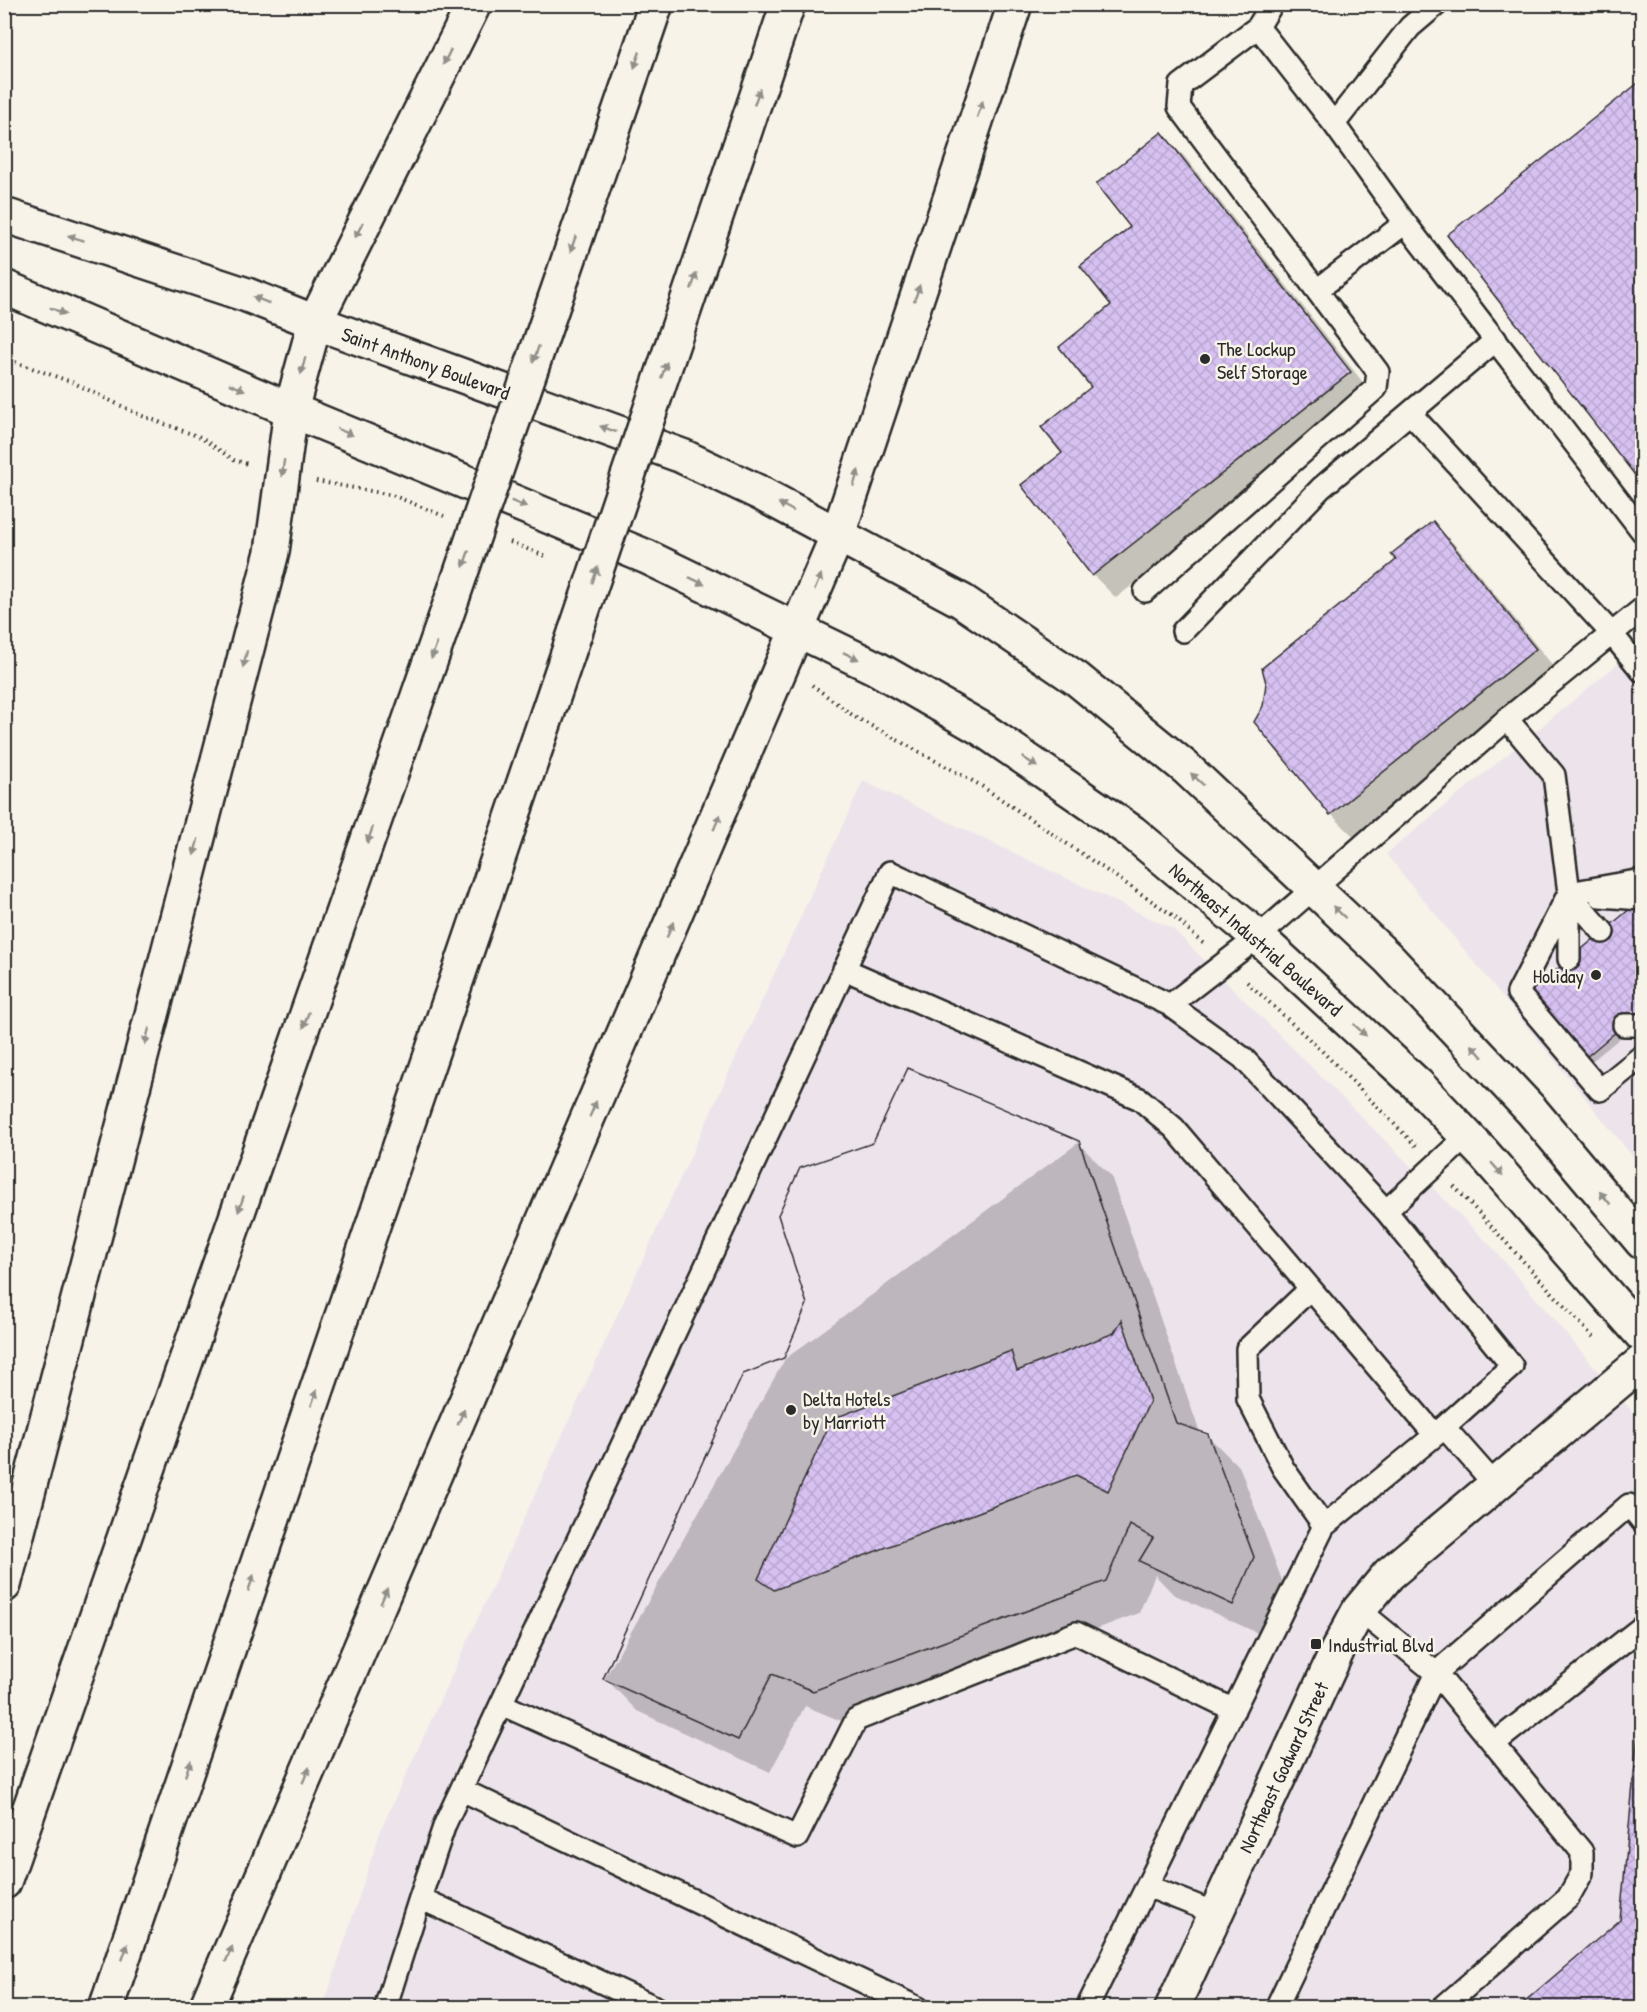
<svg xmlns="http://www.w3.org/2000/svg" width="1647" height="2012" font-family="'Patrick Hand',sans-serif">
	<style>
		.built { fill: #ede4eb }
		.shadow { fill: #0003 }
		.building { fill: url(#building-cross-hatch); stroke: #2b2b2b; stroke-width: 1.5; fill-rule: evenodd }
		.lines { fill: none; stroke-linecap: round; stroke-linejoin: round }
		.service-casing { stroke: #2b2b2b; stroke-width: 26 }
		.minor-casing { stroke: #2b2b2b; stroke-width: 38 }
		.tertiary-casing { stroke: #2b2b2b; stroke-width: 38 }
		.secondary-casing { stroke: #2b2b2b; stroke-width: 38 }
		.motorway-casing { stroke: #2b2b2b; stroke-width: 38 }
		.path { stroke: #2b2b2b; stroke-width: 4; stroke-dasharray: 1.5 4.5; stroke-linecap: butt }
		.service { stroke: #f7f3e8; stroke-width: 21 }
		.minor { stroke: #f7f3e8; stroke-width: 33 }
		.tertiary { stroke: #f7f3e8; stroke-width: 33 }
		.secondary { stroke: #f7f3e8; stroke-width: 33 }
		.motorway { stroke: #f7f3e8; stroke-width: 33 }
		.motorway-bridge-casing { stroke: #2b2b2b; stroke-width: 38; stroke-linecap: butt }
		.motorway-bridge { stroke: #f7f3e8; stroke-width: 33 }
		.oneway { fill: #918f8a }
		.poi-dot { fill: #2b2b2b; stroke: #f7f3e8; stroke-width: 2 }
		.labels { text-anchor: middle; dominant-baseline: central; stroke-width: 5; stroke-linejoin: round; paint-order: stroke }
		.poi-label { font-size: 20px; fill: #2b2b2b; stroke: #f7f3e8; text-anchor: start }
		.street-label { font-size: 20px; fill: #2b2b2b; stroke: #f7f3e8 }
	</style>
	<defs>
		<pattern id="building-cross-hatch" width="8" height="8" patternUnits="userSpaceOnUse" patternTransform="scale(1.5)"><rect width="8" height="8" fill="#d7c1f1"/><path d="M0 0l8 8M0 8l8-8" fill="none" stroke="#b9a6cf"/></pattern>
	</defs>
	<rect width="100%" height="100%" fill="#f7f3e8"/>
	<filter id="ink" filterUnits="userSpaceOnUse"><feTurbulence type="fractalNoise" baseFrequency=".0167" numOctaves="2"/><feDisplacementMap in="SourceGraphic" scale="12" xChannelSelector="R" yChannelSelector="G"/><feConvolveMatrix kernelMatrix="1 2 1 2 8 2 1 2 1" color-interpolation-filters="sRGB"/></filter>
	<g filter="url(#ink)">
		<path class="built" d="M1642,644v524l-256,-314z
			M863,781l310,148 320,319 149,175v584l-1319,1 58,-179z"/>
		<path class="shadow" d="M1642,82v400l-193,-247z
			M1162,134l23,23 188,238 -257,203 -23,-23 -29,-122 29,-65 39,-160z
			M1433,523l23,23 102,126 -204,165 -23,-23 67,-254z
			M1642,901v119l-50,41 -5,-5z
			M1078,1143l33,33 89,257 7,2 33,33 46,123 -20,46 -93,-43 -18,-19 -16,38 -293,110 -41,-17 -35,66 -133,-61 -32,-33 180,-319z
			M1642,1706v302h-123l103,-88z"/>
		<path class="building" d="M1642,80v404l-195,-249z
			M1162,132l189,240 -259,204 -71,-91 41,-32 -21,-26 50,-40 -32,-40 52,-42 -31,-39 50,-39 -34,-43z
			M1433,521l103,128 -206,166 -76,-93 9,-16 3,-23 -4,-15 134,-108 -5,-6z
			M1642,899v111l-56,47 -55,-66z
			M908,1068l171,73 97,282 32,11 46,123 -21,48 -94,-44 14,-23 -23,-13 -24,56 -293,110 -41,-17 -34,66 -135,-61 140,-305 41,-16 23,-54 -29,-89 22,-47 73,-25zM1122,1320l28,81 -42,90 -32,-16 -302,115 -16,-11 74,-160 179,-68 6,20 97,-38z
			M908,1068l171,73 97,282 32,11 46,123 -21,48 -94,-44 14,-23 -23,-13 -24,56 -293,110 -41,-17 -34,66 -135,-61 140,-305 41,-16 23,-54 -29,-89 22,-47 73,-25z
			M1642,1691v317h-125l103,-88z"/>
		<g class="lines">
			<defs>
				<path id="service" d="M1437,4l-27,23 -76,97 71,99 237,308
					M1258,27l76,97
					M1317,290l88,-67
					M1410,413l202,221 30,37
					M1145,591l231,-203 2,-16 -199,-265 2,-22 77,-58 14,-23
					M1183,631l138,-143 175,-148
					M1507,719l47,56 15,118 73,-13
					M1600,896l42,3
					M1569,897v62
					M1603,932l-34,-39 -51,100 82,97 42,-34
					M844,969l296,130 34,29 261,307
					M1170,1005l73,53 143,153 81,-75
					M1624,1025h18
					M1386,1211l126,155 -68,61 52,59
					M1310,1289l-63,60 1,50 35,69 41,58
					M1359,1610l77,63 146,179v21l-14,25 -126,110
					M501,1704l296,133 59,-117 220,-87 158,77
					M1496,1742l146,-115
					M462,1790l456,218
					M1147,1886l68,27
					M385,2008l35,-110
					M657,2008l-237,-110 25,-74 445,-952 280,133 88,-68 249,-218 135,-110
					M1087,2008l237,-482 120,-98
					M1276,2008l160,-335 193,-168 13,16"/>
				<path id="minor" d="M1172,2008l166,-359 21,-39 30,-36 253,-212"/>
				<path id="tertiary" d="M4,215l243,80 68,27
					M4,287l287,123"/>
				<path id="secondary" d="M315,322l367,134 76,36 204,109 115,78 109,89 203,191 143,152 110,131
					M291,410l356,147 229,111 106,61 150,103 126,105 159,147 67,70 158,181"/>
				<path id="motorway" d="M555,299l101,-295
					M675,337l113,-333
					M4,1585l268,-1033 19,-142 24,-88 159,-318
					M4,1882l449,-1286
					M106,2008l470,-1378
					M206,2008l632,-1474 177,-530"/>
			</defs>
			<use href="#service" class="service-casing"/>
			<use href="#minor" class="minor-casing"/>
			<use href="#tertiary" class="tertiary-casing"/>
			<use href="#secondary" class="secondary-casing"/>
			<use href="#motorway" class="motorway-casing"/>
			<path class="path" d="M4,358l70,25 66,32 60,22 34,23 14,4
				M316,481l76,14 52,21
				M510,542l37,15
				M812,685l43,32 125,68 191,129 32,29
				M1247,982l75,69 94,95
				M1454,1186l139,151"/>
			<use href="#service" class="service"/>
			<use href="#minor" class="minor"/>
			<use href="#tertiary" class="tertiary"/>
			<use href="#secondary" class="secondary"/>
			<use href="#motorway" class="motorway"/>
			<defs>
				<path id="motorway-bridge" d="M453,596l102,-297
					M576,630l99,-293"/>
			</defs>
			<use href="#motorway-bridge" class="motorway-bridge-casing"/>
			<use href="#motorway-bridge" class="motorway-bridge"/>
		</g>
		<defs><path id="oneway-solid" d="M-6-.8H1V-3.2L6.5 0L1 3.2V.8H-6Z" transform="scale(1.5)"/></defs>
		<g class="oneway">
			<use href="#oneway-solid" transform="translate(447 57) rotate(117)"/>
			<use href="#oneway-solid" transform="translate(637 60) rotate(109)"/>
			<use href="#oneway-solid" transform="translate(757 97) rotate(-71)"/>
			<use href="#oneway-solid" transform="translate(980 109) rotate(-71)"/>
			<use href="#oneway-solid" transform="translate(359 230) rotate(117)"/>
			<use href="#oneway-solid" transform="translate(76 238) rotate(-162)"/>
			<use href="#oneway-solid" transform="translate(573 244) rotate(109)"/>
			<use href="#oneway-solid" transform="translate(694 281) rotate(-71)"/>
			<use href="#oneway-solid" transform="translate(917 293) rotate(-71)"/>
			<use href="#oneway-solid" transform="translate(261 300) rotate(-158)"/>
			<use href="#oneway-solid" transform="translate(58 311) rotate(23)"/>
			<use href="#oneway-solid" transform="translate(536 354) rotate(109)"/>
			<use href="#oneway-solid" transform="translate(303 366) rotate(105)"/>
			<use href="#oneway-solid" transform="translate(664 370) rotate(-71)"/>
			<use href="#oneway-solid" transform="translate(237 387) rotate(23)"/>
			<use href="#oneway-solid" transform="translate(608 429) rotate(-160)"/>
			<use href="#oneway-solid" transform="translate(345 432) rotate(22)"/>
			<use href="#oneway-solid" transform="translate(283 468) rotate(98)"/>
			<use href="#oneway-solid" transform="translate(856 478) rotate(-72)"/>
			<use href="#oneway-solid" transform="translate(519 504) rotate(22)"/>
			<use href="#oneway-solid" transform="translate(786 507) rotate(-152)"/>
			<use href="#oneway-solid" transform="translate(466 559) rotate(109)"/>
			<use href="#oneway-solid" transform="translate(595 575) rotate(-71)"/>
			<use href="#oneway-solid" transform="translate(697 581) rotate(26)"/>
			<use href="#oneway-solid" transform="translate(818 582) rotate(-67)"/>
			<use href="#oneway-solid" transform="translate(434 651) rotate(109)"/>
			<use href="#oneway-solid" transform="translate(851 656) rotate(25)"/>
			<use href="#oneway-solid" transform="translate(245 659) rotate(104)"/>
			<use href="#oneway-solid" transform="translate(1030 762) rotate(34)"/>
			<use href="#oneway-solid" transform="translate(1197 779) rotate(-137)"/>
			<use href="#oneway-solid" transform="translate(717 822) rotate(-67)"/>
			<use href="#oneway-solid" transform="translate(370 835) rotate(109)"/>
			<use href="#oneway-solid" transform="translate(196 847) rotate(105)"/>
			<use href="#oneway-solid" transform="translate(1339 912) rotate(-137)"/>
			<use href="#oneway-solid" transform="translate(670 930) rotate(-67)"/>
			<use href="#oneway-solid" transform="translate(306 1020) rotate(109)"/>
			<use href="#oneway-solid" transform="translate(1360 1030) rotate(43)"/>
			<use href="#oneway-solid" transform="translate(147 1036) rotate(105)"/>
			<use href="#oneway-solid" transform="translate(1477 1051) rotate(-132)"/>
			<use href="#oneway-solid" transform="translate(593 1109) rotate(-67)"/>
			<use href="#oneway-solid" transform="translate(1497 1169) rotate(49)"/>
			<use href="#oneway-solid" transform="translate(1605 1198) rotate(-130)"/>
			<use href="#oneway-solid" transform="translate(241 1204) rotate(109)"/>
			<use href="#oneway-solid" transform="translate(314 1398) rotate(-71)"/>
			<use href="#oneway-solid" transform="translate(461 1417) rotate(-67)"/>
			<use href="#oneway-solid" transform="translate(251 1583) rotate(-71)"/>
			<use href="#oneway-solid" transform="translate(384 1596) rotate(-67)"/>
			<use href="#oneway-solid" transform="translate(188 1768) rotate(-71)"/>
			<use href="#oneway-solid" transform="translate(306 1775) rotate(-67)"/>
			<use href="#oneway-solid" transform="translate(125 1952) rotate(-71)"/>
			<use href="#oneway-solid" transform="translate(229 1954) rotate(-67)"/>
		</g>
	</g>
	<g class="poi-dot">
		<circle cx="1205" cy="359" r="6"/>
		<circle cx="1596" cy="975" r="6"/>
		<circle cx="791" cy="1410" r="6"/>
		<rect x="1310" y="1638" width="12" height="12" rx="3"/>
	</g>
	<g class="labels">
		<g class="poi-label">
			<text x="1217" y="348">The Lockup<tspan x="1217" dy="23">Self Storage</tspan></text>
			<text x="1584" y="975" text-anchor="end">Holiday</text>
			<text x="803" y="1398">Delta Hotels<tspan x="803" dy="23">by Marriott</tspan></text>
			<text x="1328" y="1644">Industrial Blvd</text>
		</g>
		<g class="street-label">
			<text transform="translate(426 363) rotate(20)">Saint Anthony Boulevard</text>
			<text transform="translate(1256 939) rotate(41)">Northeast Industrial Boulevard</text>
			<text transform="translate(1283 1767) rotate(-65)">Northeast Godward Street</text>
		</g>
	</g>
	<rect width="1647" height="2012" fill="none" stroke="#f7f3e8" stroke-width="24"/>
	<rect x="12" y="12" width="1623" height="1988" fill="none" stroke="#2b2b2b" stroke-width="2" filter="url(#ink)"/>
</svg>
